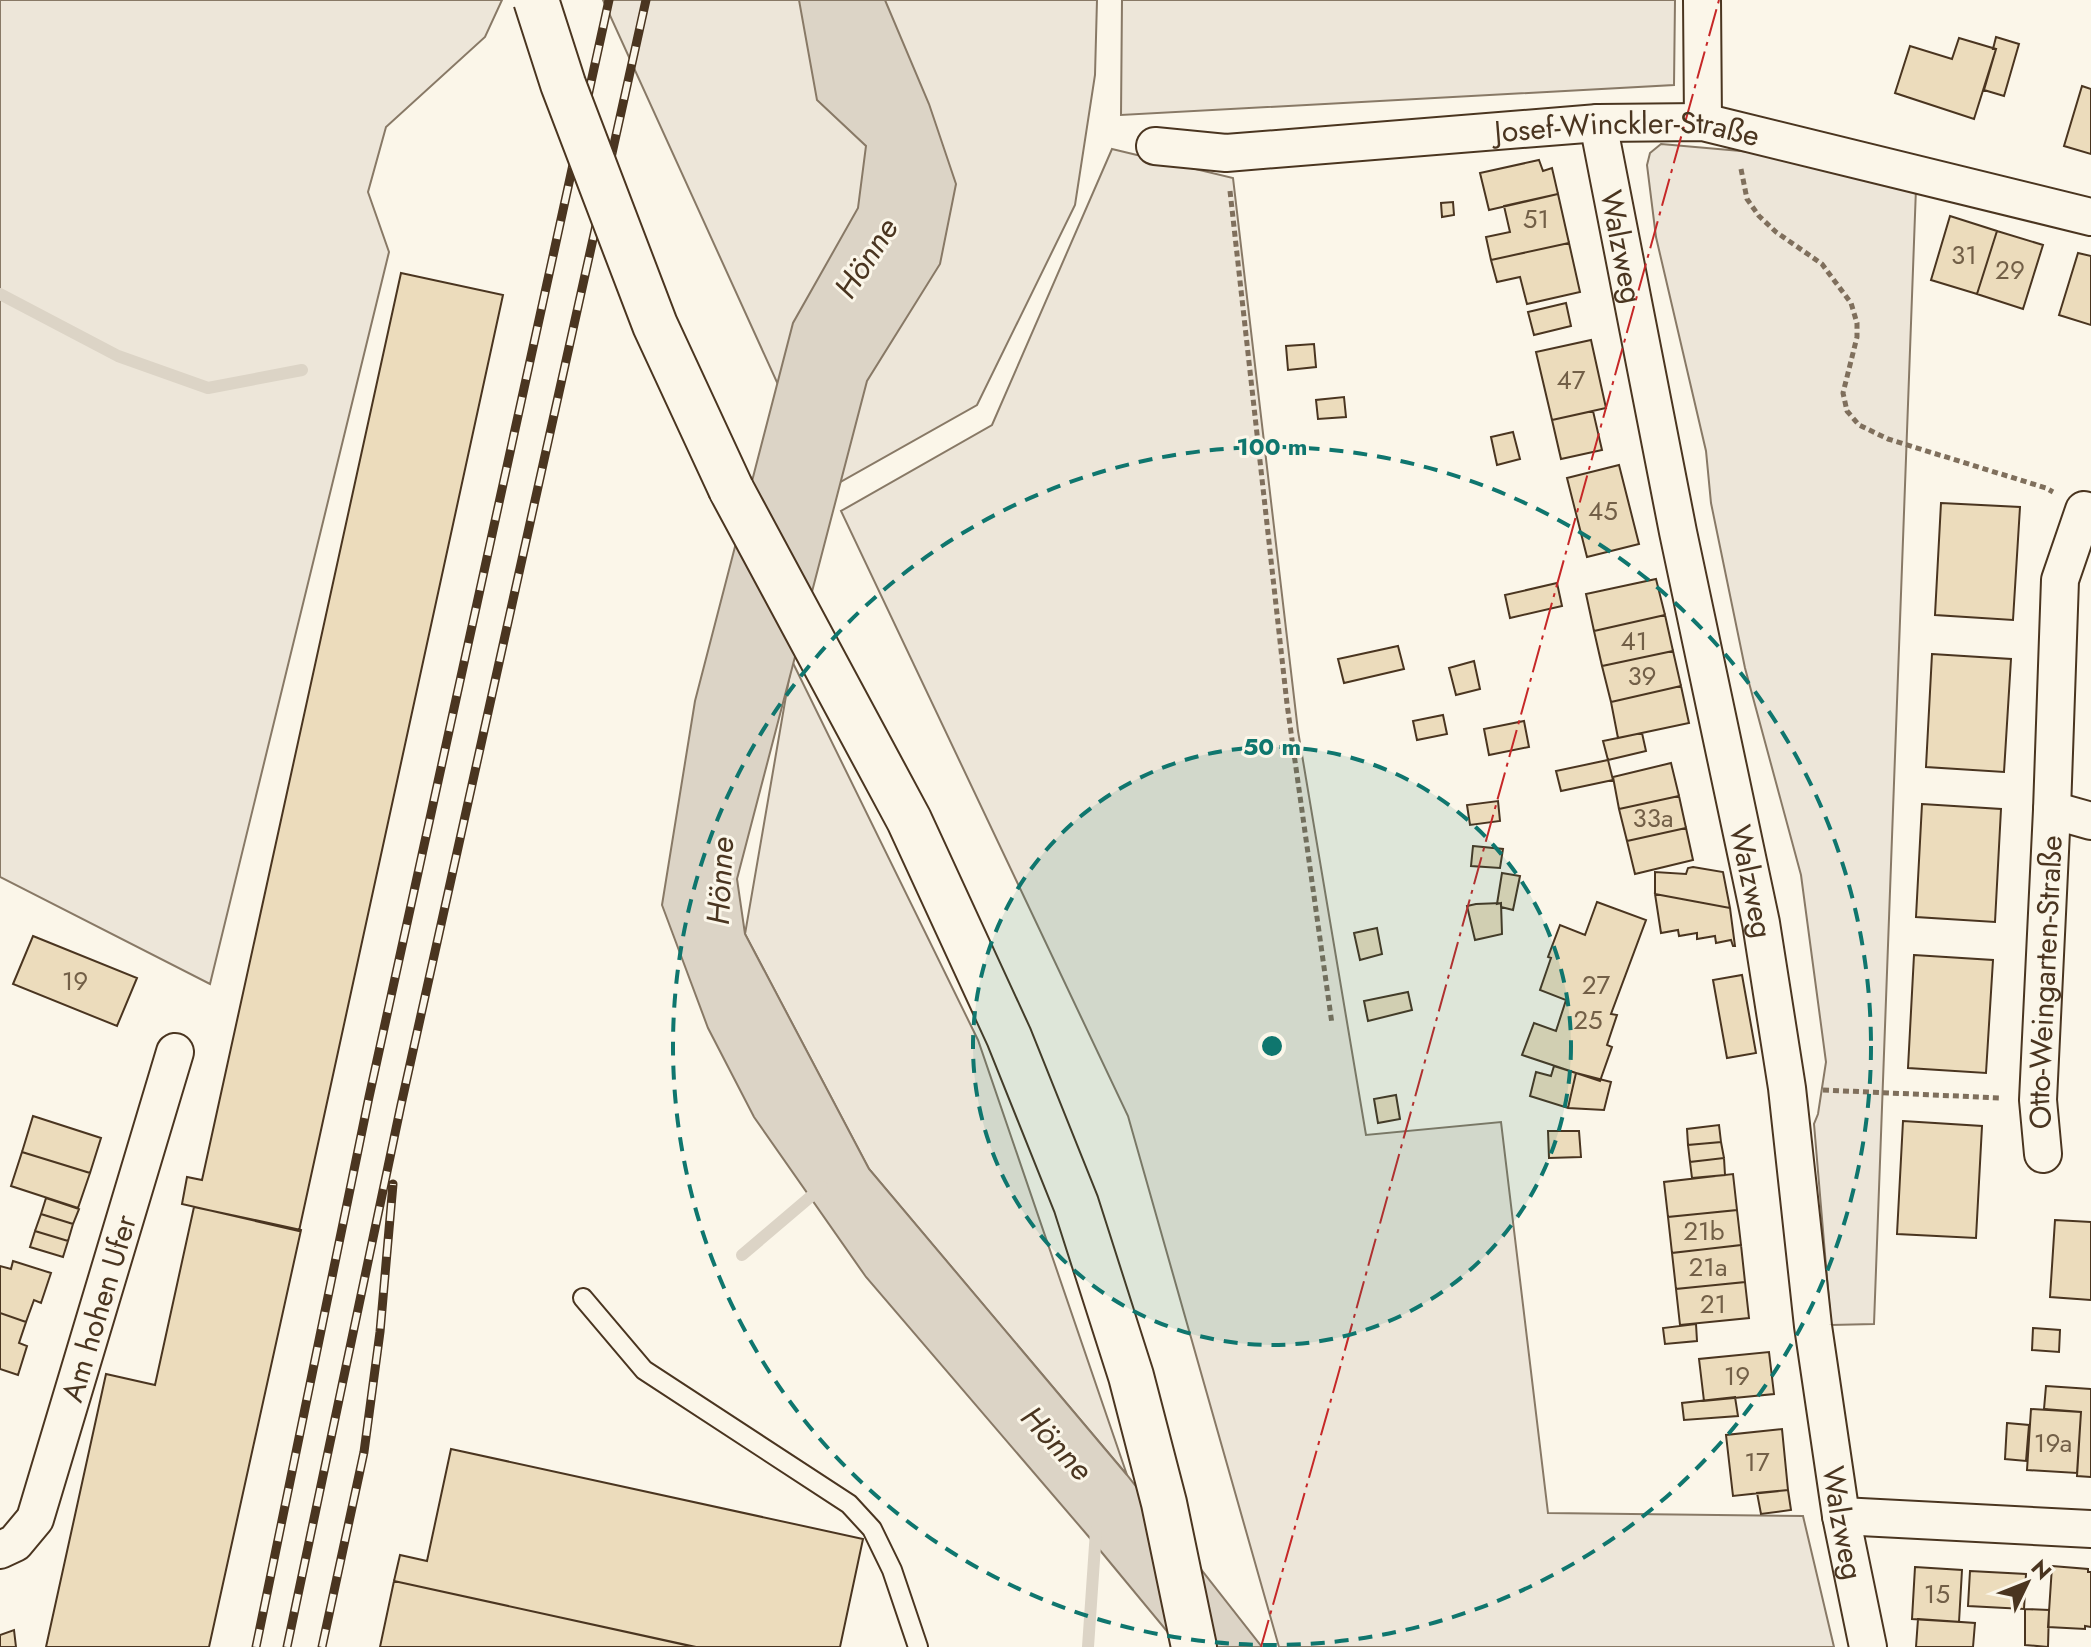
<svg xmlns="http://www.w3.org/2000/svg" width="2091" height="1647" font-family="Jost,sans-serif">
	<style>
		.green { fill: #ede6d9; stroke: #887966; stroke-width: 2 }
		.water { fill: #dcd4c6; stroke: #887966; stroke-width: 2 }
		.lines { fill: none; stroke-linecap: round; stroke-linejoin: round }
		.stream { stroke: #dcd4c6; stroke-width: 12 }
		.building { fill: #ecdcbc; stroke: #4a3520; stroke-width: 2 }
		.service-casing { stroke: #4a3520; stroke-width: 22 }
		.minor-casing { stroke: #4a3520; stroke-width: 40 }
		.primary-casing { stroke: #4a3520; stroke-width: 48 }
		.path { stroke: #7f6f5c; stroke-width: 5; stroke-dasharray: 6 4; stroke-linecap: butt }
		.service { stroke: #fbf6e9; stroke-width: 18 }
		.minor { stroke: #fbf6e9; stroke-width: 36 }
		.primary { stroke: #fbf6e9; stroke-width: 44 }
		.rail-casing { stroke: #4a3520; stroke-width: 9 }
		.rail { stroke: #fbf6e9; stroke-width: 6; stroke-dasharray: 18; stroke-linecap: butt }
		.primary-bridge-casing { stroke: #4a3520; stroke-width: 48; stroke-linecap: butt }
		.primary-bridge { stroke: #fbf6e9; stroke-width: 44 }
		.power { stroke: #c62828; stroke-width: 2; stroke-dasharray: 28 6 4 6; stroke-linecap: butt }
		.ring { fill: none; stroke: #0f766e; stroke-width: 4; stroke-dasharray: 14 10 }
		.labels { text-anchor: middle; dominant-baseline: central; stroke-width: 6; stroke-linejoin: round; paint-order: stroke }
		.number-label { font-size: 26px; fill: #725f47 }
		.street-label { font-size: 30px; fill: #4a3520; stroke: #fbf6e9 }
		.water-label { font-size: 32px; font-style: italic; fill: #4a3520; stroke: #fbf6e9 }
		.centre { fill: #0f766e; stroke: #fbf6e9; stroke-width: 4 }
		.ring-label { font-size: 24px; text-anchor: middle; font-weight: bold; fill: #0f766e; stroke: #fbf6e9; stroke-width: 6; stroke-linejoin: round; paint-order: stroke }
	</style>
	<rect width="100%" height="100%" fill="#fbf6e9"/>
	<path class="green" d="M0,0h502l-17,37 -99,90 -18,65 21,60 -179,732 -210,-107z
		M603,0h494l-2,75 -20,130 -98,200 -151,85z
		M1122,0h553l-1,85 -553,30z
		M1661,144l91,8 164,36 -42,1136 -43,1 -17,-201 4,-10 8,-52 -25,-187 -56,-207 -34,-165 -5,-52 -50,-214 -9,-72 3,-12z
		M1112,149l121,29 65,553 68,404 135,-13 47,391 255,3 31,131h-555l-151,-531 -287,-605 151,-86z
		M792,661l186,379 149,435 -258,-306 -124,-235z"/>
	<path class="water" d="M799,0h86l44,104 27,80 -16,80 -73,117 -130,498 8,55 124,235 258,306 135,172h-82l-91,-110 -223,-260 -112,-160 -46,-89 -46,-123 33,-204 98,-378 65,-115 8,-62 -49,-46z"/>
	<g class="lines">
		<path class="stream" d="M0,294l118,62 90,32 94,-18
			M742,1255l80,-68
			M1088,1647l8,-116"/>
	</g>
	<path class="building" d="M1996,37l23,7 -15,52 -20,-6 12,-41h-3z
		M1959,38l37,11 -22,70 -79,-26 15,-47 42,13z
		M2082,86l9,3v65l-27,-8z
		M1539,160l4,11 9,-3 6,26 -69,16 -9,-37z
		M1558,194l11,49 -78,17 -5,-23 24,-5 -6,-26z
		M1453,202l1,13 -12,2 -1,-14z
		M1950,216l47,15 -20,63 -46,-14z
		M1997,231l46,14 -20,64 -46,-15z
		M1569,243l11,49 -53,12 -7,-27 -23,5 -6,-22z
		M2078,253l13,3v69l-32,-10z
		M401,273l102,22 -204,936 -117,-27 5,-27 15,3z
		M1566,303l5,23 -37,9 -6,-23z
		M1591,340l15,68 -54,12 -16,-68z
		M1314,344l2,23 -28,3 -2,-24z
		M1344,397l2,20 -28,2 -2,-19z
		M1593,411l9,39 -41,9 -9,-39z
		M1513,432l7,27 -23,6 -6,-28z
		M1619,465l20,79 -52,13 -20,-79z
		M1941,503l79,4 -7,113 -78,-5z
		M1656,579l9,36 -71,16 -8,-37z
		M1557,583l5,23 -52,12 -5,-23z
		M1665,615l8,36 -71,15 -8,-35z
		M1398,646l6,23 -60,14 -6,-24z
		M1673,651l8,35 -70,16 -9,-36z
		M1932,654l79,5 -7,113 -78,-5z
		M1474,661l6,28 -24,6 -7,-27z
		M1681,686l8,37 -71,15 -7,-36z
		M1443,715l4,19 -30,6 -4,-19z
		M1524,721l5,26 -40,8 -5,-26z
		M1642,733l4,18 -38,9 -5,-19z
		M1608,760l5,20 -52,11 -5,-20z
		M1671,763l8,33 -60,13 -6,-32z
		M1679,796l7,32 -59,13 -8,-32z
		M1498,801l2,20 -30,4 -3,-20z
		M1922,804l79,5 -6,113 -79,-5z
		M1686,828l7,32 -58,14 -8,-33z
		M1473,846l30,3 -3,19 -29,-2z
		M1693,867l30,5 7,36 -75,-14v-22l31,2 2,-6z
		M1502,873l18,3 -7,34 -12,-3v-4l-4,1z
		M1655,894l75,14 5,38h-2l-2,-6 -15,3 -1,-7 -18,3v-6l-18,3 -1,-6 -17,3z
		M1597,902l49,18 -35,94 6,1 -10,30 5,2 -12,34 -78,-26 12,-32 22,8 10,-31 -26,-10 11,-32 -3,-1 12,-32 25,10z
		M1501,903l1,31 -27,6 -8,-34 9,-2z
		M1377,928l5,26 -22,6 -6,-27z
		M33,936l104,42 -20,48 -104,-42z
		M1914,955l79,5 -7,113 -78,-5z
		M1742,975l14,78 -29,5 -14,-78z
		M1408,992l4,18 -44,11 -4,-20z
		M1554,1066l22,7 -8,35 -38,-12 6,-24 15,4z
		M1576,1073l35,9 -7,28 -36,-2z
		M1396,1095l4,24 -22,4 -4,-24z
		M33,1116l68,22 -11,35 -68,-21z
		M1903,1121l79,5 -6,112 -79,-4z
		M1719,1125l2,17 -33,3 -1,-16z
		M1548,1131h31l2,26 -32,1z
		M1721,1142l3,16 -34,4 -2,-17z
		M22,1152l68,21 -12,35 -67,-22z
		M1724,1158l1,17 -33,3 -2,-16z
		M1733,1174l4,36 -69,7 -4,-35z
		M46,1198l33,11 -6,15 -32,-10z
		M194,1207l107,23 -92,417h-163l60,-273 49,11z
		M1737,1210l4,35 -69,8 -4,-36z
		M41,1214l32,10 -5,17 -33,-10z
		M2055,1220l36,2v78l-41,-3z
		M35,1231l33,10 -5,16 -33,-10z
		M1741,1245l4,37 -69,7 -4,-36z
		M13,1261l38,12 -10,30 -7,-3 -8,22 -26,-9v-47l11,3z
		M1745,1282l4,36 -69,7 -4,-36z
		M0,1313l26,9 -7,21 8,3 -9,29 -18,-6z
		M1696,1324l1,17 -32,3 -2,-16z
		M2033,1328l27,2 -1,22 -27,-2z
		M1769,1352l5,42 -70,7 -5,-42z
		M2046,1386l45,3v88l-14,-1 4,-64 -37,-3z
		M1735,1397l3,19 -54,4 -2,-17z
		M2031,1409l50,3 -4,61 -50,-3z
		M2007,1423l22,2 -3,36 -21,-2z
		M1782,1429l6,61 -55,6 -7,-61z
		M451,1449l412,90 -23,108h-144l-302,-66 6,-26 27,6z
		M1788,1490l3,20 -30,4 -4,-21z
		M2052,1566l36,3v3h3v55l-6,-1v3l-37,-2z
		M1915,1567l47,3 -3,52 -47,-3z
		M1970,1571l56,3 -2,35 -56,-3z
		M394,1581l296,65v1h-310z
		M2025,1609l24,1 -1,37 -23,-2z
		M1918,1619l57,4 -2,24h-57z
		M14,1630l2,17h-16v-12z"/>
	<g class="lines">
		<defs>
			<path id="service" d="M583,1298l61,72 205,134 23,25 20,41 26,77"/>
			<g id="minor">
				<path d="M1702,0l1,122"/>
				<path id="s1" d="M1598,123l80,409 83,391 26,165 26,238 28,190 27,131"/>
				<path id="s2" d="M1155,146l71,7 372,-30 105,-1 388,95"/>
				<path d="M2052,810l39,11"/>
				<path id="s3" d="M2043,1154l-5,-54 14,-290 8,-230 24,-70 7,2"/>
				<path d="M1841,1516l250,13"/>
				<path id="s4" d="M0,1550l15,-7 20,-24 140,-467"/>
			</g>
			<path id="primary" d="M731,489l178,331 100,217 67,167 55,172 33,127 30,144"/>
		</defs>
		<use href="#service" class="service-casing"/>
		<use href="#minor" class="minor-casing"/>
		<use href="#primary" class="primary-casing"/>
		<path class="path" d="M1741,169l6,30 12,17 17,16 46,32 29,39 6,20v14l-14,56 4,18 12,14 29,14 158,49 7,4
			M1230,191l57,513 45,320
			M1823,1090l178,8"/>
		<use href="#service" class="service"/>
		<use href="#minor" class="minor"/>
		<use href="#primary" class="primary"/>
		<defs>
			<path id="rail" d="M256,1647l113,-550 240,-1097
				M287,1647l114,-542 245,-1105
				M322,1647l42,-195 16,-120 13,-148"/>
		</defs>
		<use href="#rail" class="rail-casing"/>
		<use href="#rail" class="rail"/>
		<defs>
			<path id="primary-bridge" d="M536,0l27,84 92,241 76,164"/>
		</defs>
		<use href="#primary-bridge" class="primary-bridge-casing"/>
		<use href="#primary-bridge" class="primary-bridge"/>
		<path class="power" d="M1261,1647l77,-272 381,-1375"/>
	</g>
	<circle cx="1272" cy="1046" r="299" fill="#0f766e" fill-opacity=".12"/>
	<g class="ring">
		<circle cx="1272" cy="1046" r="299"/>
		<circle cx="1272" cy="1046" r="599"/>
	</g>
	<g class="labels">
		<g class="number-label">
			<text x="1536" y="219">51</text>
			<text x="1964" y="255">31</text>
			<text x="2010" y="270">29</text>
			<text x="1571" y="380">47</text>
			<text x="1603" y="511">45</text>
			<text x="1634" y="641">41</text>
			<text x="1642" y="676">39</text>
			<text x="1653" y="818">33a</text>
			<text x="75" y="981">19</text>
			<text x="1596" y="985">27</text>
			<text x="1588" y="1020">25</text>
			<text x="1704" y="1231">21b</text>
			<text x="1708" y="1267">21a</text>
			<text x="1713" y="1304">21</text>
			<text x="1737" y="1376">19</text>
			<text x="2053" y="1443">19a</text>
			<text x="1757" y="1462">17</text>
			<text x="1937" y="1594">15</text>
		</g>
		<g class="street-label">
			<text stroke="none"><textPath href="#s2" startOffset="474">Josef-Winckler-Straße</textPath></text>
			<text stroke="none"><textPath href="#s1" startOffset="126">Walzweg</textPath></text>
			<text stroke="none"><textPath href="#s1" startOffset="774">Walzweg</textPath></text>
			<text stroke="none"><textPath href="#s3" startOffset="172">Otto-Weingarten-Straße</textPath></text>
			<text stroke="none"><textPath href="#s4" startOffset="268">Am hohen Ufer</textPath></text>
			<text stroke="none"><textPath href="#s1" startOffset="1422">Walzweg</textPath></text>
		</g>
		<g class="water-label">
			<text transform="translate(866 258) rotate(-57)">Hönne</text>
			<text transform="translate(720 881) rotate(-87)">Hönne</text>
			<text transform="translate(1057 1443) rotate(47)">Hönne</text>
		</g>
	</g>
	<circle cx="1272" cy="1046" r="12" class="centre"/>
	<g class="ring-label">
		<text x="1272" y="455">100 m</text>
		<text x="1272" y="755">50 m</text>
	</g>
	<g transform="translate(2027 1583) rotate(47)" stroke="#fbf6e9" stroke-width="6" paint-order="stroke">
	<path d="M0-6L14 30L0 20L-14 30Z" fill="#4a3520"/>
	<text y="-12" font-size="22" font-weight="bold" text-anchor="middle" fill="#4a3520">N</text>
	</g>
</svg>
